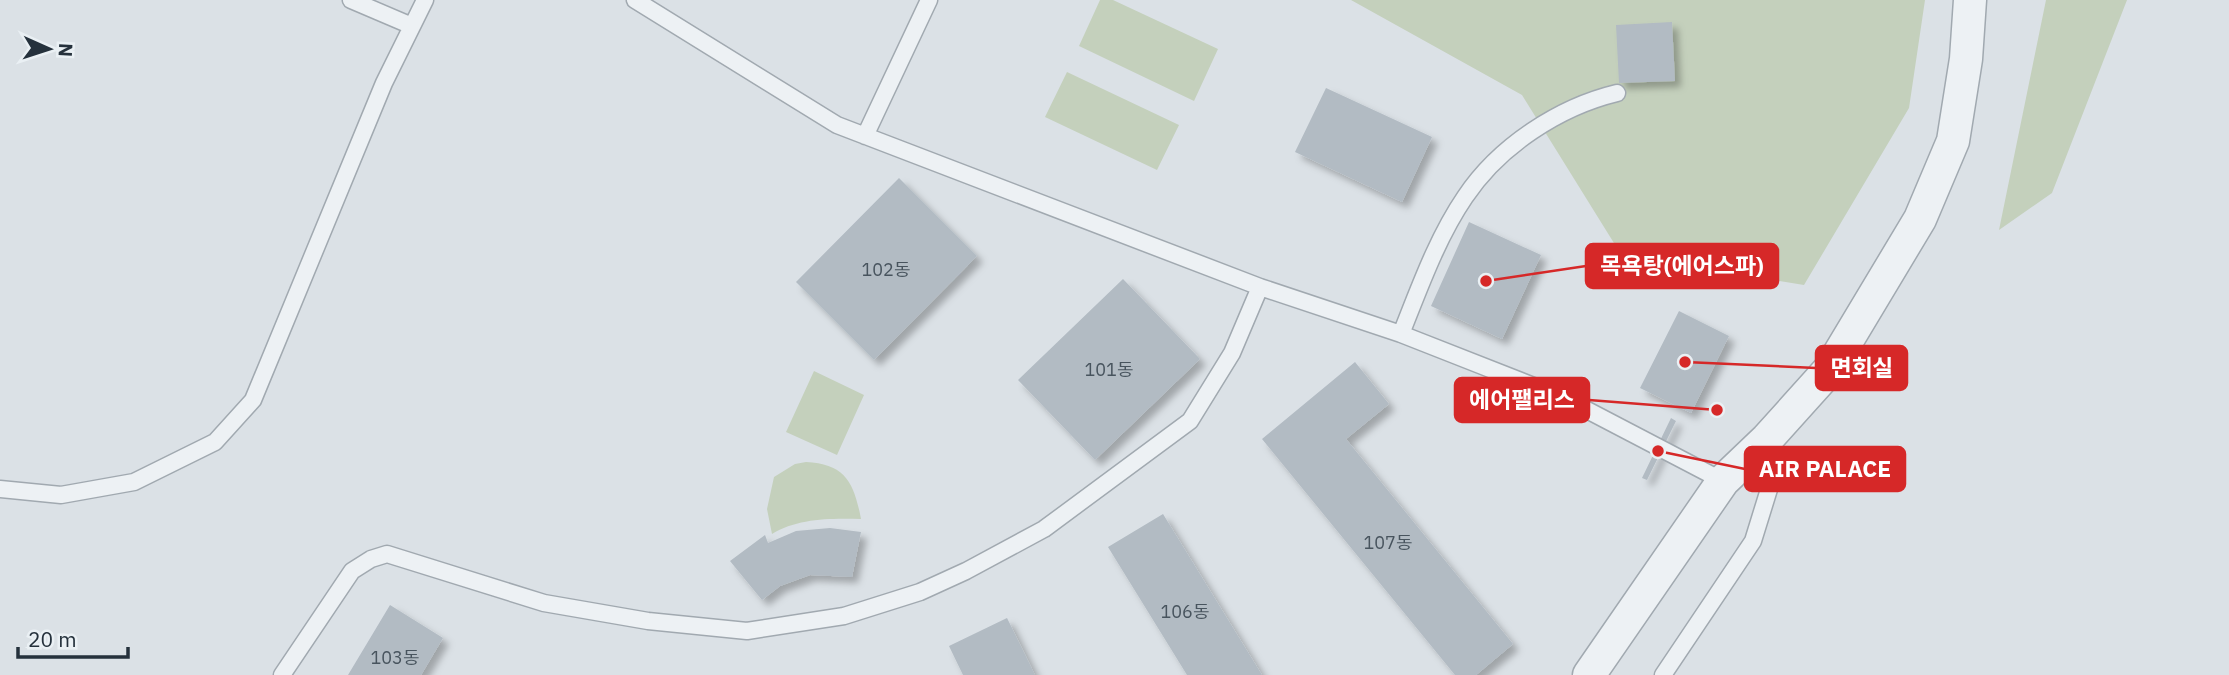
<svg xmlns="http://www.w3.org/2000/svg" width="2229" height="675" font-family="'IBM Plex Sans','Noto Sans KR',sans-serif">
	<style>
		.green { fill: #c4d0bc }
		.building { fill: #b2bbc3; filter: url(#shadow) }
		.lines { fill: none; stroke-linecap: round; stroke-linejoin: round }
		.service-casing { stroke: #a1a9b0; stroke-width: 19 }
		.minor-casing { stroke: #a1a9b0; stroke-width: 35 }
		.service { stroke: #edf1f4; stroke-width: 16 }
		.minor { stroke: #edf1f4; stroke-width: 32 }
		.labels { text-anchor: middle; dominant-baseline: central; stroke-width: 6; stroke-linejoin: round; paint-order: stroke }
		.number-label { font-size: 18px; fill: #48545e }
		.leader { fill: none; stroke: #d62828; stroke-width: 2.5 }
		.callout-dot { fill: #d62828; stroke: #eaf0f4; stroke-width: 2.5 }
		.callout { fill: #d62828; stroke: #d62828; stroke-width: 2.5 }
		.callout-label { font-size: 23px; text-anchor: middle; font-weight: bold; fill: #fff }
	</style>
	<defs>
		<filter id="shadow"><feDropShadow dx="6" dy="6" stdDeviation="3.5" flood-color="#0004"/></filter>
	</defs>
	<rect width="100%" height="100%" fill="#dbe1e6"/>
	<path class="green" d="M1100,0h13l105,49 -24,52 -115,-55z
		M1351,0h574l-16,108 -105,177 -182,-29 -100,-161z
		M2046,0h81l-75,193 -53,37z
		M1067,72l112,53 -22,45 -112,-53z
		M814,371l50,24 -27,60 -51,-23z
		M806,462c39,2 48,20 55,57 -29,-1 -64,-1 -89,15l-5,-25 7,-32 21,-13z"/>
	<path class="building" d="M1672,22l3,59 -56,2 -3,-58z
		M1326,88l106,49 -30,65 -107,-50z
		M899,178l78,78 -103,104 -78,-78z
		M1469,222l72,33 -39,84 -71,-33z
		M1123,279l77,80 -105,101 -77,-80z
		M1679,311l50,25 -38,77 -51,-25z
		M1355,362l34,42 -43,35 167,205 -37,31h-21l-193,-236z
		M1671,418l5,3 -29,59 -5,-2z
		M1163,514l99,161h-75l-79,-128z
		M830,528l31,4 -9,45 -42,-2 -30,11 -18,14 -32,-39 35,-26 3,8 28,-12z
		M390,605l53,33 -22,37h-73z
		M1007,618l28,57h-72l-14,-29z"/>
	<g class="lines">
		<defs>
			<path id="service" d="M351,0l61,26
				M635,0l202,125 423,162
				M865,136l64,-136
				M1401,334c18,-45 36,-96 64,-137 34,-51 94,-90 152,-104
				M0,489l61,6 73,-13 81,-40 38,-42 131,-317 41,-83
				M282,675l70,-104 19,-12 16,-5 157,49 104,18 99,10 97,-15 76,-24 46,-21 78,-42 146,-108 42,-68 28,-66 141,47 163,64 159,83
				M1663,675l90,-134 21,-68 -7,-34"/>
			<path id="minor" d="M1589,675l134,-194 44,-42 63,-70 90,-150 33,-78 13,-82 4,-59"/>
		</defs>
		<use href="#service" class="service-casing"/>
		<use href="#minor" class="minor-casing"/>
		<use href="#service" class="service"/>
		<use href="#minor" class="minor"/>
	</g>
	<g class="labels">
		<g class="number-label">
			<text x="886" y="269">102동</text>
			<text x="1109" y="369">101동</text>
			<text x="1388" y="542">107동</text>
			<text x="1185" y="611">106동</text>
			<text x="395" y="657">103동</text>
		</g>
	</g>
	<path class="leader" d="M1486 281L1586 266M1685 362L1816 368M1717 410L1589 400M1658 451L1745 469"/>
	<g class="callout-dot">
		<circle cx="1486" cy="281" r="7"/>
		<circle cx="1685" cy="362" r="7"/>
		<circle cx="1717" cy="410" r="7"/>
		<circle cx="1658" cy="451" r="7"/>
	</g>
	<g class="callout">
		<rect x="1586" y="244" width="192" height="44" rx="7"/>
		<rect x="1816" y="346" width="91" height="44" rx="7"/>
		<rect x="1455" y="378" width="134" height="44" rx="7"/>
		<rect x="1745" y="447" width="160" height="44" rx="7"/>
	</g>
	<g class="callout-label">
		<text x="1682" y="274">목욕탕(에어스파)</text>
		<text x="1862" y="376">면회실</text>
		<text x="1522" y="408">에어팰리스</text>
		<text x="1825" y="477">AIR PALACE</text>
	</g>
	<g transform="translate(49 49) rotate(93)" stroke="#eaf0f4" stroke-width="5" paint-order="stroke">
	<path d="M0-5L12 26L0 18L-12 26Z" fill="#25313c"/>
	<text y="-10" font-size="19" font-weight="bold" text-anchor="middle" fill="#25313c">N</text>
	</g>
	<path d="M18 647v10h110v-10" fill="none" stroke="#25313c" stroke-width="3.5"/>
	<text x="28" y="647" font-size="21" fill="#25313c" stroke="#eaf0f4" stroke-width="5" paint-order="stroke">20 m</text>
</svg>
